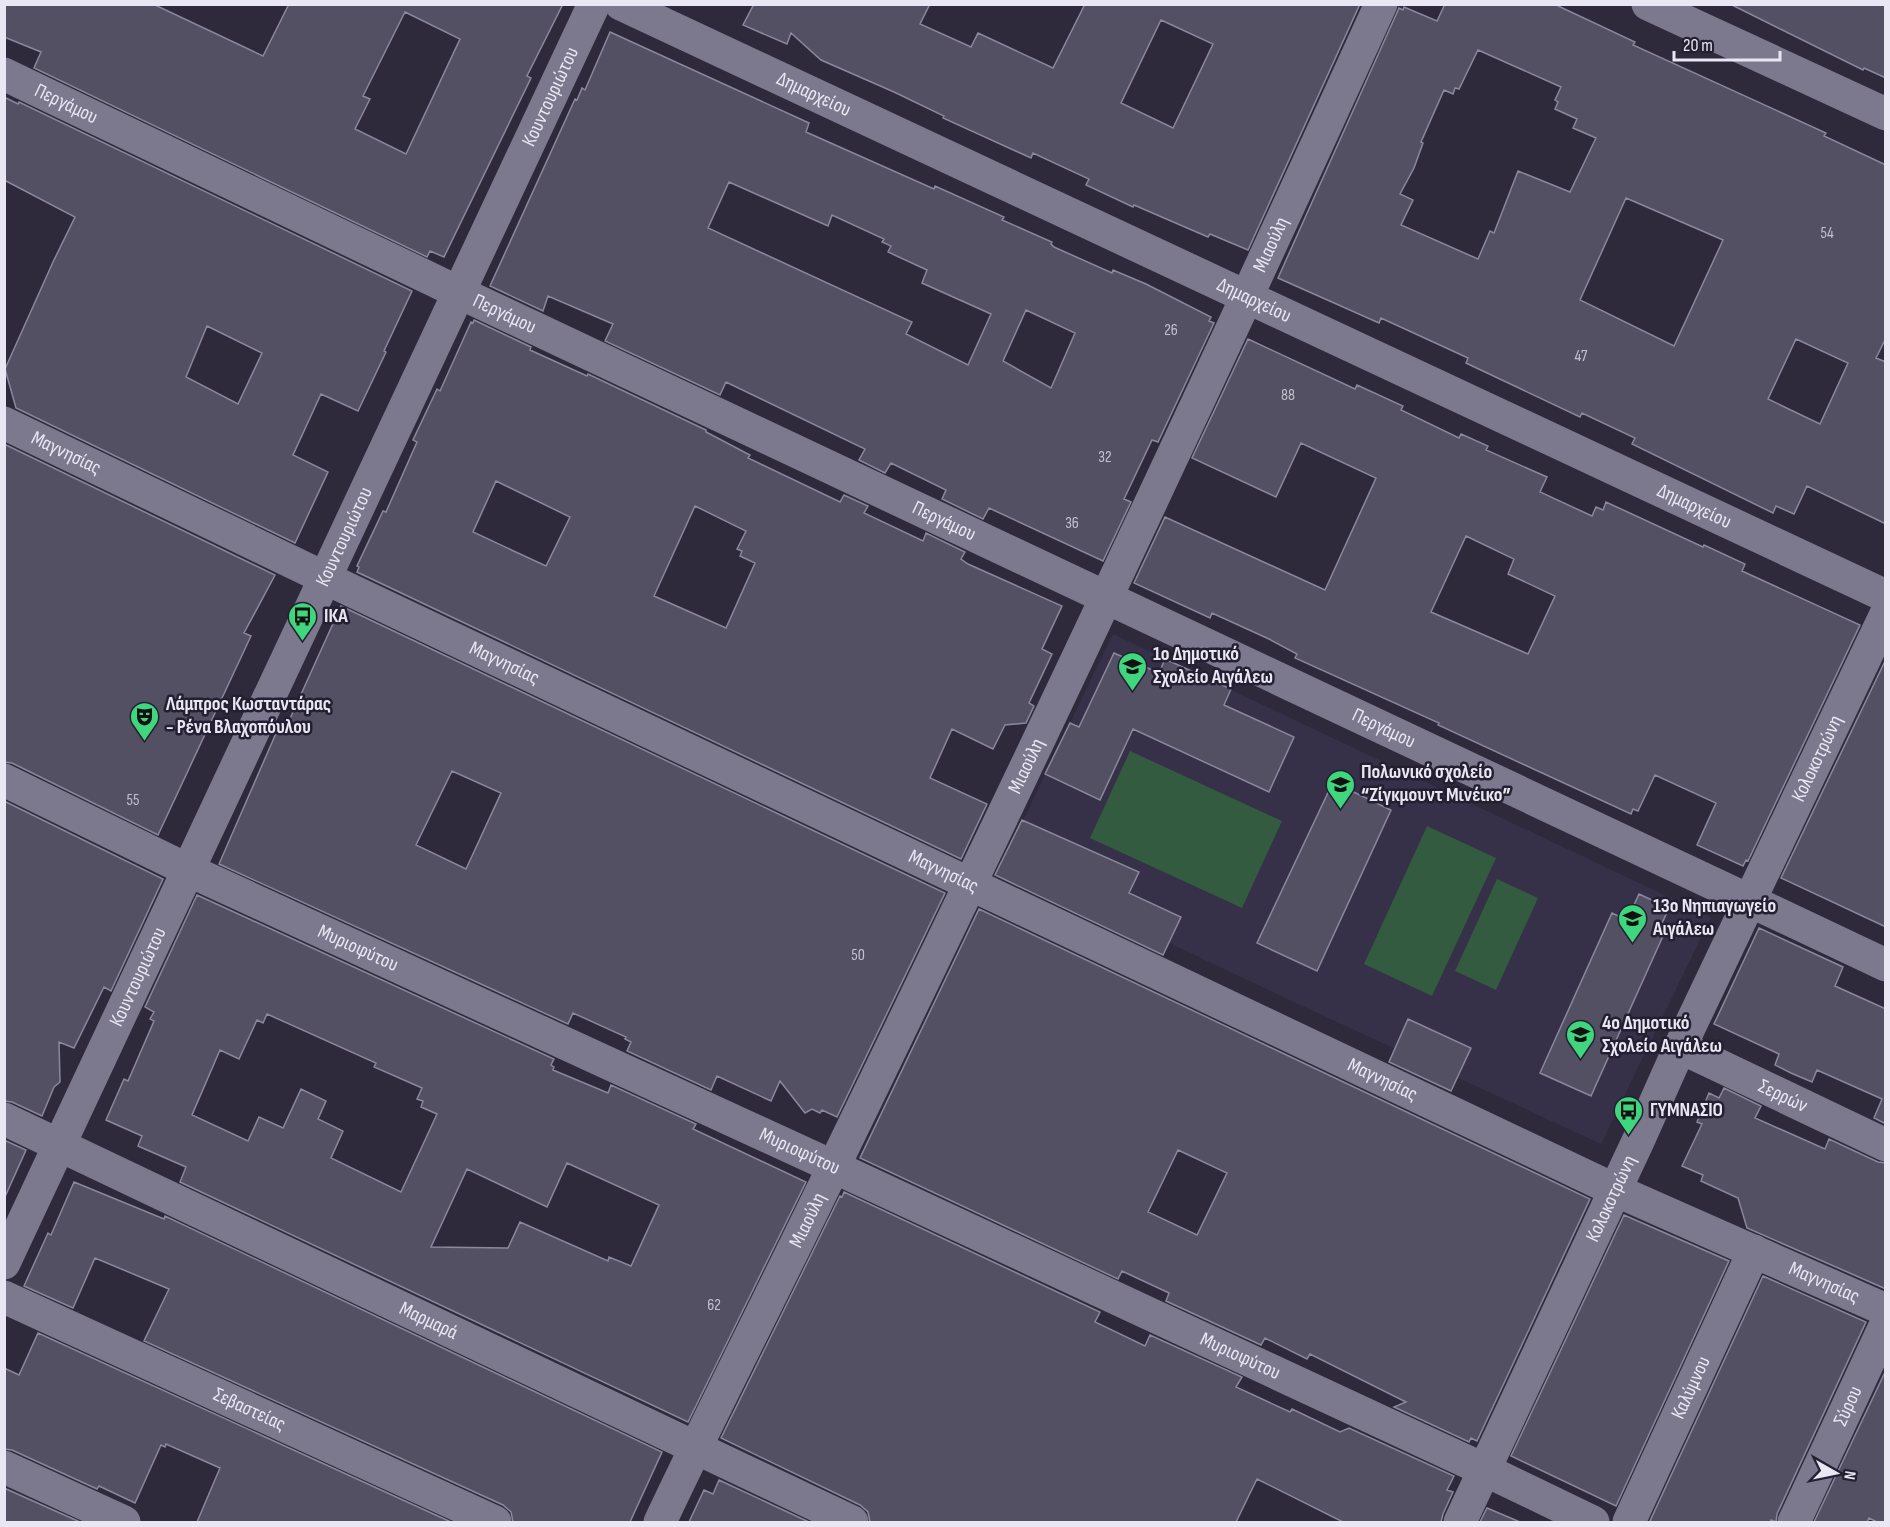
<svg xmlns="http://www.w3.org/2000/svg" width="1890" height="1527" font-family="'Sofia Sans Condensed',sans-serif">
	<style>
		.built { fill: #363048 }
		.green { fill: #335b3f }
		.building { fill: #545064; stroke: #8b879d; stroke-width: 1.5; fill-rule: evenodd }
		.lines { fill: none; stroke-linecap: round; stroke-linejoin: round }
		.minor { stroke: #7c788e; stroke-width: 33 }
		.labels { text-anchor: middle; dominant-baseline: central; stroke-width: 5; stroke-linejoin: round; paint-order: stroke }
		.number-label { font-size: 16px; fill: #c4c1cf }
		.street-label { font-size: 20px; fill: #e9e7f3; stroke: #242032 }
		.poi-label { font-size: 20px; font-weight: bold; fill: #e9e7f3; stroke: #242032; text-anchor: start }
	</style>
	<rect width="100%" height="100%" fill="#2e2a3c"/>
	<path class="built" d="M1113,634l598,283 -110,227 -301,-139 -298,-141z"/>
	<path class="green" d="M1130,751l152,70 -40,87 -152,-70z
		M1427,826l69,32 -64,138 -68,-32z
		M1497,879l41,19 -42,92 -41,-19z"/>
	<path class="building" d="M4,4h149l110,52 26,-52h274l-36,72 4,2 -87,179 -14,-6 -3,6 -393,-189 7,-16 -37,-15zM405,12l55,27 -54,115 -51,-25 15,-30 -7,-3z
		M754,4h176l-10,20 51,23 7,-14 75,35 32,-64h275l-112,246 -38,-16 -2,3 -74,-32 -1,2 -47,-22 3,-6 -56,-26 -2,5 -88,-40 1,-2 -50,-24 -73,-32 -30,-27 -4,11 -44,-19zM1161,20l52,24 -40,84 -52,-25z
		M1445,4h109l81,38 -2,3 193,88 -2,3 62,29v173l-10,20 10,4v162l-79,-38 -13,28 -18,-8 -3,7 -141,-69 3,-6 -53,-25 -2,4 -114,-54 2,-5 -87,-40 -2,5 -101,-45 121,-270 4,2 1,-3 33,14zM1478,50l83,37 -6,13 3,2 -3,7 22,10 -4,9 23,10 -26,54 -52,-21 -24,62 -4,-2 -12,28 -77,-34 12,-25 -13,-6 14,-26 9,-25 -2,-1 23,-52 9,4 2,-6 4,1zM1626,198l97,42 -49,106 -94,-46zM1796,339l52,24 -28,61 -52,-25z
		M1730,4h156v74l-22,-10 -1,2z
		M610,32l199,91 -3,9 128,57 1,-3 69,31 -2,3 50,22 -1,2 3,3 58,26 1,-3 33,14 65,33 -2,4 5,2 -56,119 -6,-2 -28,59 7,3 -28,59 -114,-53 -6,11 -41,-20 4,-9 -55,-27 -6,10 -26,-13 6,-11 -139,-67 -6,13 -115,-54 8,-17 -65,-28 -5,15 -53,-25 85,-187 2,1 5,-12 3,2zM729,182l99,44 4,-11 52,24 -2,3 9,4 -3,6 39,18 -5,13 69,31 -23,51 -62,-31 6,-12 -204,-94zM1026,310l49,23 -24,55 -48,-27z
		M4,97l14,7 1,-2 393,189 -28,60 2,1 -28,59 -37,-17 -28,61 35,17 -33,71 -279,-135 -11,-39 48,-107 22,-45 -71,-37zM207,326l55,27 -24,51 -52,-27z
		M474,320l57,27 -1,3 57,26 1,-2 118,56v2l44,23 -2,3 92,44 4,-7 24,11 -4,7 59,28 3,-8 39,19 -4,7 7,5 94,42 -20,43 10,5 -23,49 5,3 -8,17 -21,2 -12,24 -41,-20 -22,49 57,26 -26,55 -604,-287 2,-5 -2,-1 26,-55 3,1 31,-70 -4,-2 24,-51 3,2 31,-69 2,1zM496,481l74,36 -24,49 -73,-34zM695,506l51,25 -9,18 5,2 -2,5 15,7 -29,65 -72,-32z
		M1248,339l107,50 2,-4 46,21 -2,4 58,28 2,-4 27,12 -2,4 61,27 -7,15 52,24 4,-9 7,3 3,-8 97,45 1,-2 41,19 -3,7 118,54 -112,236 -2,-1 -3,6 -46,-21 19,-42 -61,-28 -17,36 -5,-2 -2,5 -193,-89 1,-2 -144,-65 2,-4 -28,-15 -57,-26 -2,5 -76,-35 31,-66 160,73 51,-112 -75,-35 -25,54 -84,-39zM1466,536l48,23 -6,15 47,22 -27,58 -97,-42z
		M4,444l271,131 -31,58 7,3 -93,199 -146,-72 -8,-1z
		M341,606l604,287 -108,224 -15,-7 -2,3 -8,-4 -7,4 -25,-32 -9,20 -54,-25 -6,14 -84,-39 4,-9 -6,-3 1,-2 -53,-24 -5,11 -349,-160 58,-133 6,3zM452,771l49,22 -35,76 -50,-24z
		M1114,653l45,20 6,-14 66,30 -7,16 70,32 -25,55 -136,-63 -33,71 -55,-26 25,-51 9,4z
		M1886,659v268l-105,-49z
		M1333,782l58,28 -74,161 -60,-28z
		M4,801l159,78 -52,112 -7,-4 -30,61 -15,-6 1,40 -6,5 -12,29 -30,-14 -8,-1z
		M1022,820l117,52 -10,21 52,24 -18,38 -168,-80z
		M1639,894l30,14 -12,26 6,2 -72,160 -51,-23 72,-160 15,7z
		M197,895l357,164 -3,6 3,2 -1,3 55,23 3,-8 85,39 -3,5 113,53 -118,240 -508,-240 6,-15 -48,-21 4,-10 -36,-16 18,-41 4,2 26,-60 -4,-2 4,-7 -9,-5zM267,1014l109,49 -2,4 48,21 -5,11 6,2 -2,6 16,7 -36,78 -70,-34 12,-27 -25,-12 8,-18 -25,-12 -18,39 -24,-11 -11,24 -56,-26 28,-65 19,9 18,-39 6,3zM567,1163l92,42 -28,61 -22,-9 -1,4 -88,-39 -12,26 -77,-1 36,-78 80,38z
		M979,909l611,290 -113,242 -6,-3 -2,4 -75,-35 12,-5 -96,-48 -3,5 -42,-21 -4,7 -95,-44 3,-8 -47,-22 -4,8 -258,-121zM1178,1150l49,23 -30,62 -49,-23z
		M1759,928l84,39 -8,19 51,23v115l-12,-6 8,-19 -65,-29 -5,12 -21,-9 -16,-8 4,-11 -65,-30z
		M1408,1019l63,29 -20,43 -62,-29z
		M1724,1088l37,18 -6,12 70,31 4,-10 49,23 8,1v126l-139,-61 -9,-30 -37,-17 2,-6 -21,-9 20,-42 -5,-2 12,-29 10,5z
		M4,1140l22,10 -22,49z
		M74,1182l90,37 1,-3 497,236 -32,70h-117l-2,-10 -8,-7 -359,-164 25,-52 -74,-31 -22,50 -49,-22 24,-53 3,2z
		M844,1192l256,120 -5,10 50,24 5,-11 92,42 -6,10 54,25 2,-3 48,23 9,-4 105,48 -7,14 6,2 -10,22 -2,8h-98l-86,-43 -21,43h-366l-2,-10 -8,-7 -139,-67 119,-242 2,1z
		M1624,1215l105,46 -113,245 -105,-50z
		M1763,1276l103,46 -89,192 -1,8 -5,-2 -1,2h-118l-2,-1z
		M38,1333l413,189h-254l23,-54 -54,-24 -1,3 -4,-2 -26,58 -36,-17 -2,3 -85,-39 -8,-1v-81l15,7z
		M1886,1370v152h-9l-8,-4 -2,4h-53z
		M719,1480l90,42h-120l15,-32 9,4z
		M4,1488l76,34h-76z
		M1487,1508l33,14h-40z"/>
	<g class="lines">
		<g class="minor">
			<path id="s1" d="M621,4l1265,592"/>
			<path d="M1648,4l238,110"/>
			<path id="s2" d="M4,74l454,218 1428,673"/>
			<path id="s3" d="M4,423l321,155 1290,612 271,120"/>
			<path id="s4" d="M4,780l184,90 646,297 651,303 108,52"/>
			<path id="s5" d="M1680,1047l206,98"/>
			<path id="s6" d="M4,1119l848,403"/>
			<path id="s7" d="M4,1263l590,-1259"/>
			<path id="s8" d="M4,1297l491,225"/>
			<path d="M4,1467l120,55"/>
			<path id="s9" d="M660,1522c56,-119 117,-237 174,-356 187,-385 370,-772 547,-1162"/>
			<path id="s10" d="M1460,1522l179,-383 41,-92 206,-433"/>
			<path id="s11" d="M1629,1522l125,-271"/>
			<path id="s12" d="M1794,1522l92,-198"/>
		</g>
	</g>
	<defs>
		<symbol id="bus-pin" viewBox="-11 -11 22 30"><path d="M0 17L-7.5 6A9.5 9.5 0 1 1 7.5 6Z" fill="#3fd77d" stroke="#242032"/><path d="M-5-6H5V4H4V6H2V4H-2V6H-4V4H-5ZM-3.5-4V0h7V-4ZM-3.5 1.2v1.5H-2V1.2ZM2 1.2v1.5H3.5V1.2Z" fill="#111"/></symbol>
		<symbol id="school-pin" viewBox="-11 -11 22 30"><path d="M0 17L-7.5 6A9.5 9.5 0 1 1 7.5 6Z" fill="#3fd77d" stroke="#242032"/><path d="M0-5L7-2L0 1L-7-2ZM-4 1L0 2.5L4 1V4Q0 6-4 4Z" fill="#111"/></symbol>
		<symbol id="theatre-pin" viewBox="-11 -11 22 30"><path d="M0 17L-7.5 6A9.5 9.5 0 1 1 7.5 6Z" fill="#3fd77d" stroke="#242032"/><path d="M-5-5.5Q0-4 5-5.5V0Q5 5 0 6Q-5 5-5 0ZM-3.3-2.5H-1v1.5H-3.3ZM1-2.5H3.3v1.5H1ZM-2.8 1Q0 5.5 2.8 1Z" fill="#111"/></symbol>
	</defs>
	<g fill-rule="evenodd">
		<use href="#bus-pin" x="286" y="600" width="33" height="45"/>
		<use href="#school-pin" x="1116" y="650" width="33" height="45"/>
		<use href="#theatre-pin" x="128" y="700" width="33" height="45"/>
		<use href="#school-pin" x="1324" y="768" width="33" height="45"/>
		<use href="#school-pin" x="1616" y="902" width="33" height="45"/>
		<use href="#school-pin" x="1564" y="1018" width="33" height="45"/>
		<use href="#bus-pin" x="1612" y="1094" width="33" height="45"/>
	</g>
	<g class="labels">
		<g class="number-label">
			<text x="1827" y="233">54</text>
			<text x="1171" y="330">26</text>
			<text x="1581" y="356">47</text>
			<text x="1288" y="395">88</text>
			<text x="1105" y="457">32</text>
			<text x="1072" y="523">36</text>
			<text x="133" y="800">55</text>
			<text x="858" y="955">50</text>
			<text x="714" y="1305">62</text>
		</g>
		<g class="street-label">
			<text stroke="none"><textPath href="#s1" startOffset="213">Δημαρχείου</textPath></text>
			<text stroke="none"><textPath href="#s7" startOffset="1288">Κουντουριώτου</textPath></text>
			<text stroke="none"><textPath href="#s2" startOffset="69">Περγάμου</textPath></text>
			<text stroke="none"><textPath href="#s9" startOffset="1416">Μιαούλη</textPath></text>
			<text stroke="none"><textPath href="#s1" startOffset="699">Δημαρχείου</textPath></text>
			<text stroke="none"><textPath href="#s2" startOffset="555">Περγάμου</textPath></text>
			<text stroke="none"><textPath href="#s3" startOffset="69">Μαγνησίας</textPath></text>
			<text stroke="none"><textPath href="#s1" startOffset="1185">Δημαρχείου</textPath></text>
			<text stroke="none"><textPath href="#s2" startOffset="1041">Περγάμου</textPath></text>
			<text stroke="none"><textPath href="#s7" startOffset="802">Κουντουριώτου</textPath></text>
			<text stroke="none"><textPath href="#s3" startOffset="555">Μαγνησίας</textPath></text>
			<text stroke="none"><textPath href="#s2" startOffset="1527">Περγάμου</textPath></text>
			<text stroke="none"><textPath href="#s10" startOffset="843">Κολοκοτρώνη</textPath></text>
			<text stroke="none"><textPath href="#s9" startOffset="840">Μιαούλη</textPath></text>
			<text stroke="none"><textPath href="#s3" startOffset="1041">Μαγνησίας</textPath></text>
			<text stroke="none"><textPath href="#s4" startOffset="392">Μυριοφύτου</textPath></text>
			<text stroke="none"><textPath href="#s7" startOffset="316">Κουντουριώτου</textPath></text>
			<text stroke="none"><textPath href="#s3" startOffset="1527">Μαγνησίας</textPath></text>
			<text stroke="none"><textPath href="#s5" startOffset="114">Σερρών</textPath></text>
			<text stroke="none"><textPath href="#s4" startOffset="878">Μυριοφύτου</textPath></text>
			<text stroke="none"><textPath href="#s10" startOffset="357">Κολοκοτρώνη</textPath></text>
			<text stroke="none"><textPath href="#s9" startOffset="336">Μιαούλη</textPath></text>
			<text stroke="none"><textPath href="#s3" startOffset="2013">Μαγνησίας</textPath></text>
			<text stroke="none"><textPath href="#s6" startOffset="470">Μαρμαρά</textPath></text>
			<text stroke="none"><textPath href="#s4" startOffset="1364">Μυριοφύτου</textPath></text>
			<text stroke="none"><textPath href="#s11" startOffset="148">Καλύμνου</textPath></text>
			<text stroke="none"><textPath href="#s12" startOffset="128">Σύρου</textPath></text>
			<text stroke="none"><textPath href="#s8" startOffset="270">Σεβαστείας</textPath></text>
		</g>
		<g class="poi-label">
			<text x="324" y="616">ΙΚΑ</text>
			<text x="1153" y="654">1ο Δημοτικό<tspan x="1153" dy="23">Σχολείο Αιγάλεω</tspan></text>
			<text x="166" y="704">Λάμπρος Κωσταντάρας<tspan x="166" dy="23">- Ρένα Βλαχοπόυλου</tspan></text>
			<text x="1361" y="772">Πολωνικό σχολείο<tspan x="1361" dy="23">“Ζίγκμουντ Μινέικο”</tspan></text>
			<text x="1653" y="906">13ο Νηπιαγωγείο<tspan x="1653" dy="23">Αιγάλεω</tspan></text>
			<text x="1602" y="1023">4ο Δημοτικό<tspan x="1602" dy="23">Σχολείο Αιγάλεω</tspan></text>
			<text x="1650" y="1110">ΓΥΜΝΑΣΙΟ</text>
		</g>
	</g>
	<rect width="1890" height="1527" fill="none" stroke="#e9e7f3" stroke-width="12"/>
	<g transform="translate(1836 1473) rotate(99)" stroke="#242032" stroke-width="4.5" paint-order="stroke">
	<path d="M0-4.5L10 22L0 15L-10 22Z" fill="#e9e7f3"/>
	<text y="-9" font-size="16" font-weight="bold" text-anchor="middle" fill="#e9e7f3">N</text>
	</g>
	<path d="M1674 51v9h106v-9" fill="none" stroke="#e9e7f3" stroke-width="3"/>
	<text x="1683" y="51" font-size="18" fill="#e9e7f3" stroke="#242032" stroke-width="4.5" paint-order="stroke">20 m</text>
</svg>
